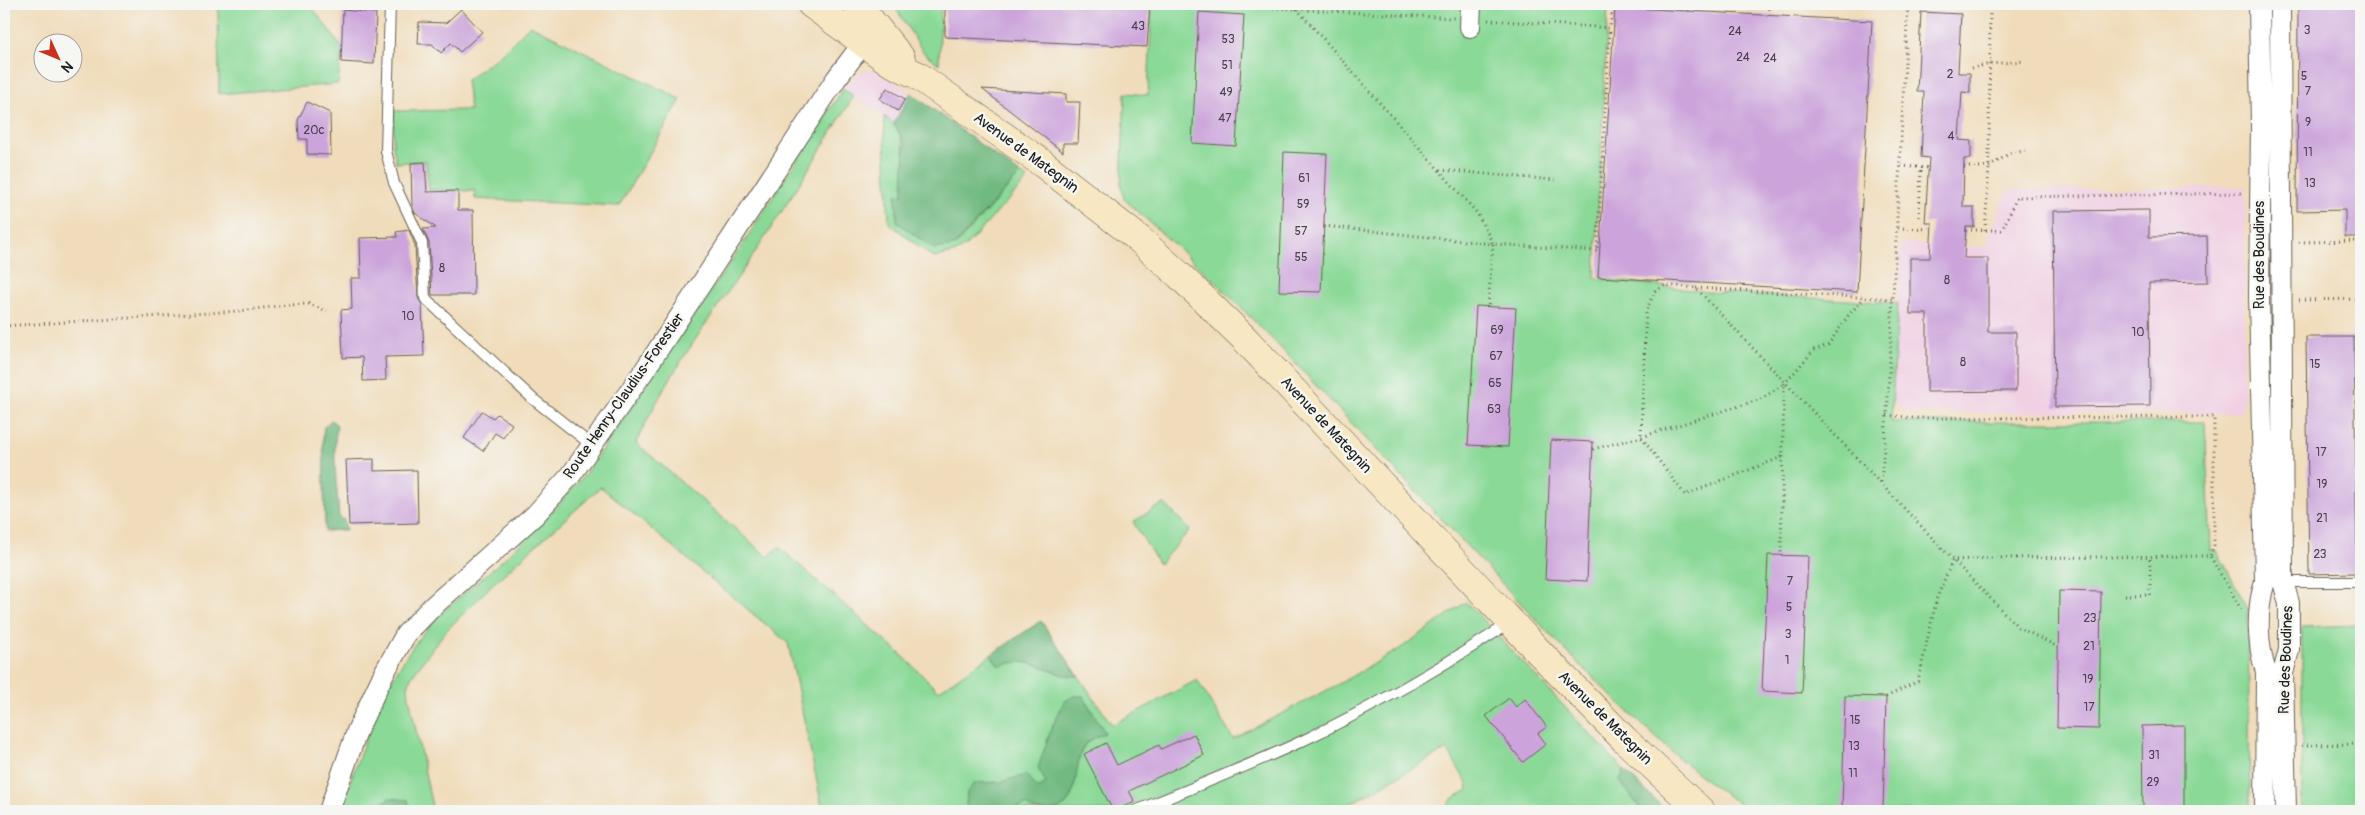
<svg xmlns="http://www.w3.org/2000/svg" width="2365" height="815" font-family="Pangolin,sans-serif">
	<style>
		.built { fill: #f1d0e3 }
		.green { fill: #8ad997; stroke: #537a5a }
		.forest { fill: #6fb980; stroke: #466a4e }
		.building { fill: #cca4db }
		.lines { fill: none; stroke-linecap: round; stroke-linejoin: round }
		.lane-casing { stroke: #665f53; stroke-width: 12 }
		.street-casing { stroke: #665f53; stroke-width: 22 }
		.secondary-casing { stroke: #665f53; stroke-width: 29 }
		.path { stroke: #665f53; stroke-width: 3; stroke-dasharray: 1 4; stroke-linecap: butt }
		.lane { stroke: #fff; stroke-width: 10 }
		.street { stroke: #fff; stroke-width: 20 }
		.secondary { stroke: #f7e8c3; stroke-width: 28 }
		.labels { text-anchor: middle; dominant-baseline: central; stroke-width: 5; stroke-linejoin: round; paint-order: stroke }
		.number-label { font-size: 12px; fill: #483e4c }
		.street-label { font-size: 15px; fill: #1c1c1c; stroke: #f6f6f2 }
	</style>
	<rect width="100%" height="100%" fill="#f6f6f2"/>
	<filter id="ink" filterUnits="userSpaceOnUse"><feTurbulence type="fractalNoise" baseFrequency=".02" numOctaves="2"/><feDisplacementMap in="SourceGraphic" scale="10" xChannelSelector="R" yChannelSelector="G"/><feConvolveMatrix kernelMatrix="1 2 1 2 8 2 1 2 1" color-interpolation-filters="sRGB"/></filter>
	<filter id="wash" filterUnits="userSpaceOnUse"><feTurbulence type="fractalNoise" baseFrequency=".0096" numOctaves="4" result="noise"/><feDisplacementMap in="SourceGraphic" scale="20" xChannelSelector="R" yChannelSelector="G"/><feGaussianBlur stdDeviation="1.12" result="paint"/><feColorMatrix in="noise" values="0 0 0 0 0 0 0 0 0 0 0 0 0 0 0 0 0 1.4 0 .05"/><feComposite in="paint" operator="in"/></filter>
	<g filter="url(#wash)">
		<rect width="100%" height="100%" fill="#f0dcba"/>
		<path class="built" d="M865,70l14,1 32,22 -17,30 -51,-34 9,-11z
			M2246,187l-3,226h-329l-10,-2 -11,-10 8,-158 84,4 22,-57z"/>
		<path class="green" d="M218,4h92l32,44 -4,36 -119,10z
			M893,4h48l-2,60 -15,-11z
			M1152,4h456l-13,274 114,14 189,11 -7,119h314l6,128 6,1 31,58 2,202h-500l-31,-21 -44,-35 -59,-55 -58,-57 -281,-299 -68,-68 -85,-77 -3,-15 4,-91 23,2z
			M530,25l151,74 -62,107 -144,-7v-8l-46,-1 -3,-29 -30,2 -3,-17 1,-35 76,-1 -4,-30 33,-24z
			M843,89l11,7c-35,56 -69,112 -106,167 -40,58 -83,116 -112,180l132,114 11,-10 127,112 32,32 103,-70 71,104 85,-45 36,59 102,-53 66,-38 65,-46 158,168 42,41h-222l9,-13 15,-8 -1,-7 -20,-34 -110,62h-514l-35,-168 -187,-156 -106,95 -51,51 -33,44 -3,10 1,10 24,114h-23l-2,-11 -40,11h-28c20,-56 37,-114 72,-163 25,-37 63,-62 95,-92 28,-26 55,-54 79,-83l149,-217z
			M884,116c27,18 20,49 19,78l52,52 65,-72 8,5 -61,66 -11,7 -22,6 -45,-35z
			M1164,503l26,27 -31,34 -26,-42z
			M2361,625v186h-59v-184z"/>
		<path class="forest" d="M911,93l109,81 -66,72 -20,3 -37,-27 -1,-27 7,-1 2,-50 -11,-21z
			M331,420l6,5c-5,31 0,61 2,92l5,3 2,10 -21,1 -2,-96 1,-8z
			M1041,621l37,55c-29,2 -42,-23 -79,-10l-8,-11z
			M1074,696h9l22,37c-8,4 -18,7 -22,15 -11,22 -1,63 -36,63 -9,0 -13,0 -21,-6l-16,6h-39l-5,-6 1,-13 8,-9 26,-1 25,-7 12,14 8,-6 -8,-15 13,-39 13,-27z
			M1624,770l42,41h-24l-22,-30z
			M390,798l18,2 2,11h-42z"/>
		<g id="blocks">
			<path class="building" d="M945,4l205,1 -3,42 -202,-10z
				M2298,4h63v233h-16v-27l-48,1z
				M1615,7l257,14 -15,271 -259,-15z
				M461,9l21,23 -22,20 -9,-9 -10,10 -9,-9h-14l1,-22 27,1z
				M343,10l33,3 -2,51 -33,-2z
				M1199,12l45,3 -8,131 -44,-3z
				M1921,12l40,2 -3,59h12v20l-8,-1 -3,48 12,1v18h-7l-1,48h11v20h-8l-2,31h24v74h28v59l-89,1v-78h-17v-56h20l2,-35h-7l4,-65 -8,-1 3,-65h-7z
				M887,88l18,11 -7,12 -18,-12z
				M982,89l84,5v8h14l-2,41h-15v9z
				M307,102l23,11 1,42 -24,-1v-15h-8l-1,-19z
				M1284,152l43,2 -6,138 -42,-1z
				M425,162l2,30 31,-1v19h15l1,85h-42l-3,-52 -6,-14 13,-1 -21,-15 -3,-8 -1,-42z
				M2149,210v27l58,-1 1,46 -59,1 1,123 -95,1 -2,-196z
				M409,230l6,15 3,53 4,7 2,51 -39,1 1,23 -23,1 -1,-24 -19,1 -2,-48 11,-1 -1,-31h10l-1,-40 37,-1 -1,-5z
				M1476,306l40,2 -8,139 -40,-2z
				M2306,337h48l3,236 -48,1z
				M482,411l11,7 4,-4 15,10 -9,14 -8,-5 -12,18 -19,-13z
				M1551,440l42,2 -6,139 -42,-2z
				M374,459v12l43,-1 1,53 -69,2 -3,-65z
				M1768,555l40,1 -6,137 -40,-2z
				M2059,591l42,1 -2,137 -42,-1z
				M1845,696l41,1 -3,114h-41z
				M1509,698l7,9 9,-8 22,28 -9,6 8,11 -23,18 -37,-46z
				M2184,725v86h-41l-1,-85z
				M1194,734l10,21 -75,36 6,11 -22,9 -29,-57 22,-11 11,22 42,-20 2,4z"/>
		</g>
	</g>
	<g filter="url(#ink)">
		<use href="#blocks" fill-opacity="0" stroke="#665f53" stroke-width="1"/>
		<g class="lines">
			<defs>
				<path id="lane" d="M390,4l-4,147 8,32 28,60 3,55 108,101 60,47
					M2283,582h78
					M1135,811c55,-22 111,-44 165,-69 72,-34 144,-76 211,-120"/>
				<path id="street" d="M2259,4l2,121 8,9
					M2280,4l3,578 6,21v47l-6,23 3,138
					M1470,27l1,-23
					M2261,125l-2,172 4,178
					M329,811l28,-80 27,-58 22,-39 26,-27 103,-92 36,-40 73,-104 192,-292 28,-37
					M2265,811l1,-139c-9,-28 -10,-62 -1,-91l-2,-106 18,-26"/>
				<path id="secondary" d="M811,4l79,58 27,13 125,88 97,76 40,36 63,61 297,316 86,88 76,71
					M857,4l44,54"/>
			</defs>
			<use href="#lane" class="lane-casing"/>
			<use href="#street" class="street-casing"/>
			<use href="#secondary" class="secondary-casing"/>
			<path class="path" d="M1203,4l251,14
				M1295,4l2,5 180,204 16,31 104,7 13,-223
				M1994,4l17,3
				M2015,7v-3
				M1688,11l1,-7
				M1769,15v-11
				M1488,20l122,8 3,-24
				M1971,68l19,-4 35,-3
				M1901,166l28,2
				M1964,167h25l21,-14 15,-2
				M1440,170l115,10
				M1919,217l2,-49
				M1324,226l169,18 -5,62
				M1898,228l34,1
				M1966,230h36l15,-33 226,-4
				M1985,230l4,-63 1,-163
				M2299,242l62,-1
				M1696,288l197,11
				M2299,300l62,-1
				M4,326l235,-15 48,-6 22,-1 18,7
				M1784,384l30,-34 14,-5 20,-29 16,-18
				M1887,415l26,3 301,-1v128l-4,11
				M1593,449l48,-12 120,-38 23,-15 -3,171
				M1782,457l-97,38 -44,-58 5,-126 9,-20 10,-6 31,3 257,272 35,-2 222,-2 31,53
				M1881,482l6,-67 21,-411
				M2125,595h25v-39
				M1886,697l32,-16 19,-84 16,-37 65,67 40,20
				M2302,745l59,-1"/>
			<use href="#lane" class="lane"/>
			<use href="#street" class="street"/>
			<use href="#secondary" class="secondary"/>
		</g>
	</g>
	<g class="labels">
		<g class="number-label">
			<text x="1138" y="26">43</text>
			<text x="2307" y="30">3</text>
			<text x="1735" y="31">24</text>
			<text x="1228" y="39">53</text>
			<text x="1743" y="57">24</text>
			<text x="1770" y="58">24</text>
			<text x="1227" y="65">51</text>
			<text x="1950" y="74">2</text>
			<text x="2304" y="76">5</text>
			<text x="2308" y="91">7</text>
			<text x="1226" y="92">49</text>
			<text x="1225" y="118">47</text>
			<text x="2308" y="122">9</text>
			<text x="314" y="130">20c</text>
			<text x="1951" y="136">4</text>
			<text x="2308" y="152">11</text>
			<text x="1304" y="178">61</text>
			<text x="2310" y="183">13</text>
			<text x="1303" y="204">59</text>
			<text x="1301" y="231">57</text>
			<text x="1301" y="257">55</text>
			<text x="442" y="268">8</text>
			<text x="1947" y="280">8</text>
			<text x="408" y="316">10</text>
			<text x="1497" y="330">69</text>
			<text x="2138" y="332">10</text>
			<text x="1496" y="356">67</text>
			<text x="1963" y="362">8</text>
			<text x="2315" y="364">15</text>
			<text x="1495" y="383">65</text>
			<text x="1494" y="409">63</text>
			<text x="2321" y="452">17</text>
			<text x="2322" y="484">19</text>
			<text x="2322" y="518">21</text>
			<text x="2320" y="554">23</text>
			<text x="1790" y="581">7</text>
			<text x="1789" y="607">5</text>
			<text x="2090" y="618">23</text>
			<text x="1788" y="634">3</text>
			<text x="2089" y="646">21</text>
			<text x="1787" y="660">1</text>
			<text x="2088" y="679">19</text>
			<text x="2089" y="707">17</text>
			<text x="1855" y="720">15</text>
			<text x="1854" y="746">13</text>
			<text x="2154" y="755">31</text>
			<text x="1853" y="773">11</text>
			<text x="2153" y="782">29</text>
		</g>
		<g class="street-label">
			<text transform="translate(1026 153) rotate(36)">Avenue de Mategnin</text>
			<text transform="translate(2259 255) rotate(-90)">Rue des Boudines</text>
			<text transform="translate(624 396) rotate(-55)">Route Henry-Claudius-Forestier</text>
			<text transform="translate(1326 425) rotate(47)">Avenue de Mategnin</text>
			<text transform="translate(2286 660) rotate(-88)">Rue des Boudines</text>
			<text transform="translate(1605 718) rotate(45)">Avenue de Mategnin</text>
		</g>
	</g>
	<rect width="2365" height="815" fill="none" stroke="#f6f6f2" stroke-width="20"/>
	<g transform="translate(58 58) rotate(134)"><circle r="24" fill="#f6f6f2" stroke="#9f9f9c"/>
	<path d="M0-4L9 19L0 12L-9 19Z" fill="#c8321e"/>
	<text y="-8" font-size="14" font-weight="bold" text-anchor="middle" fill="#1c1c1c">N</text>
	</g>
</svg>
